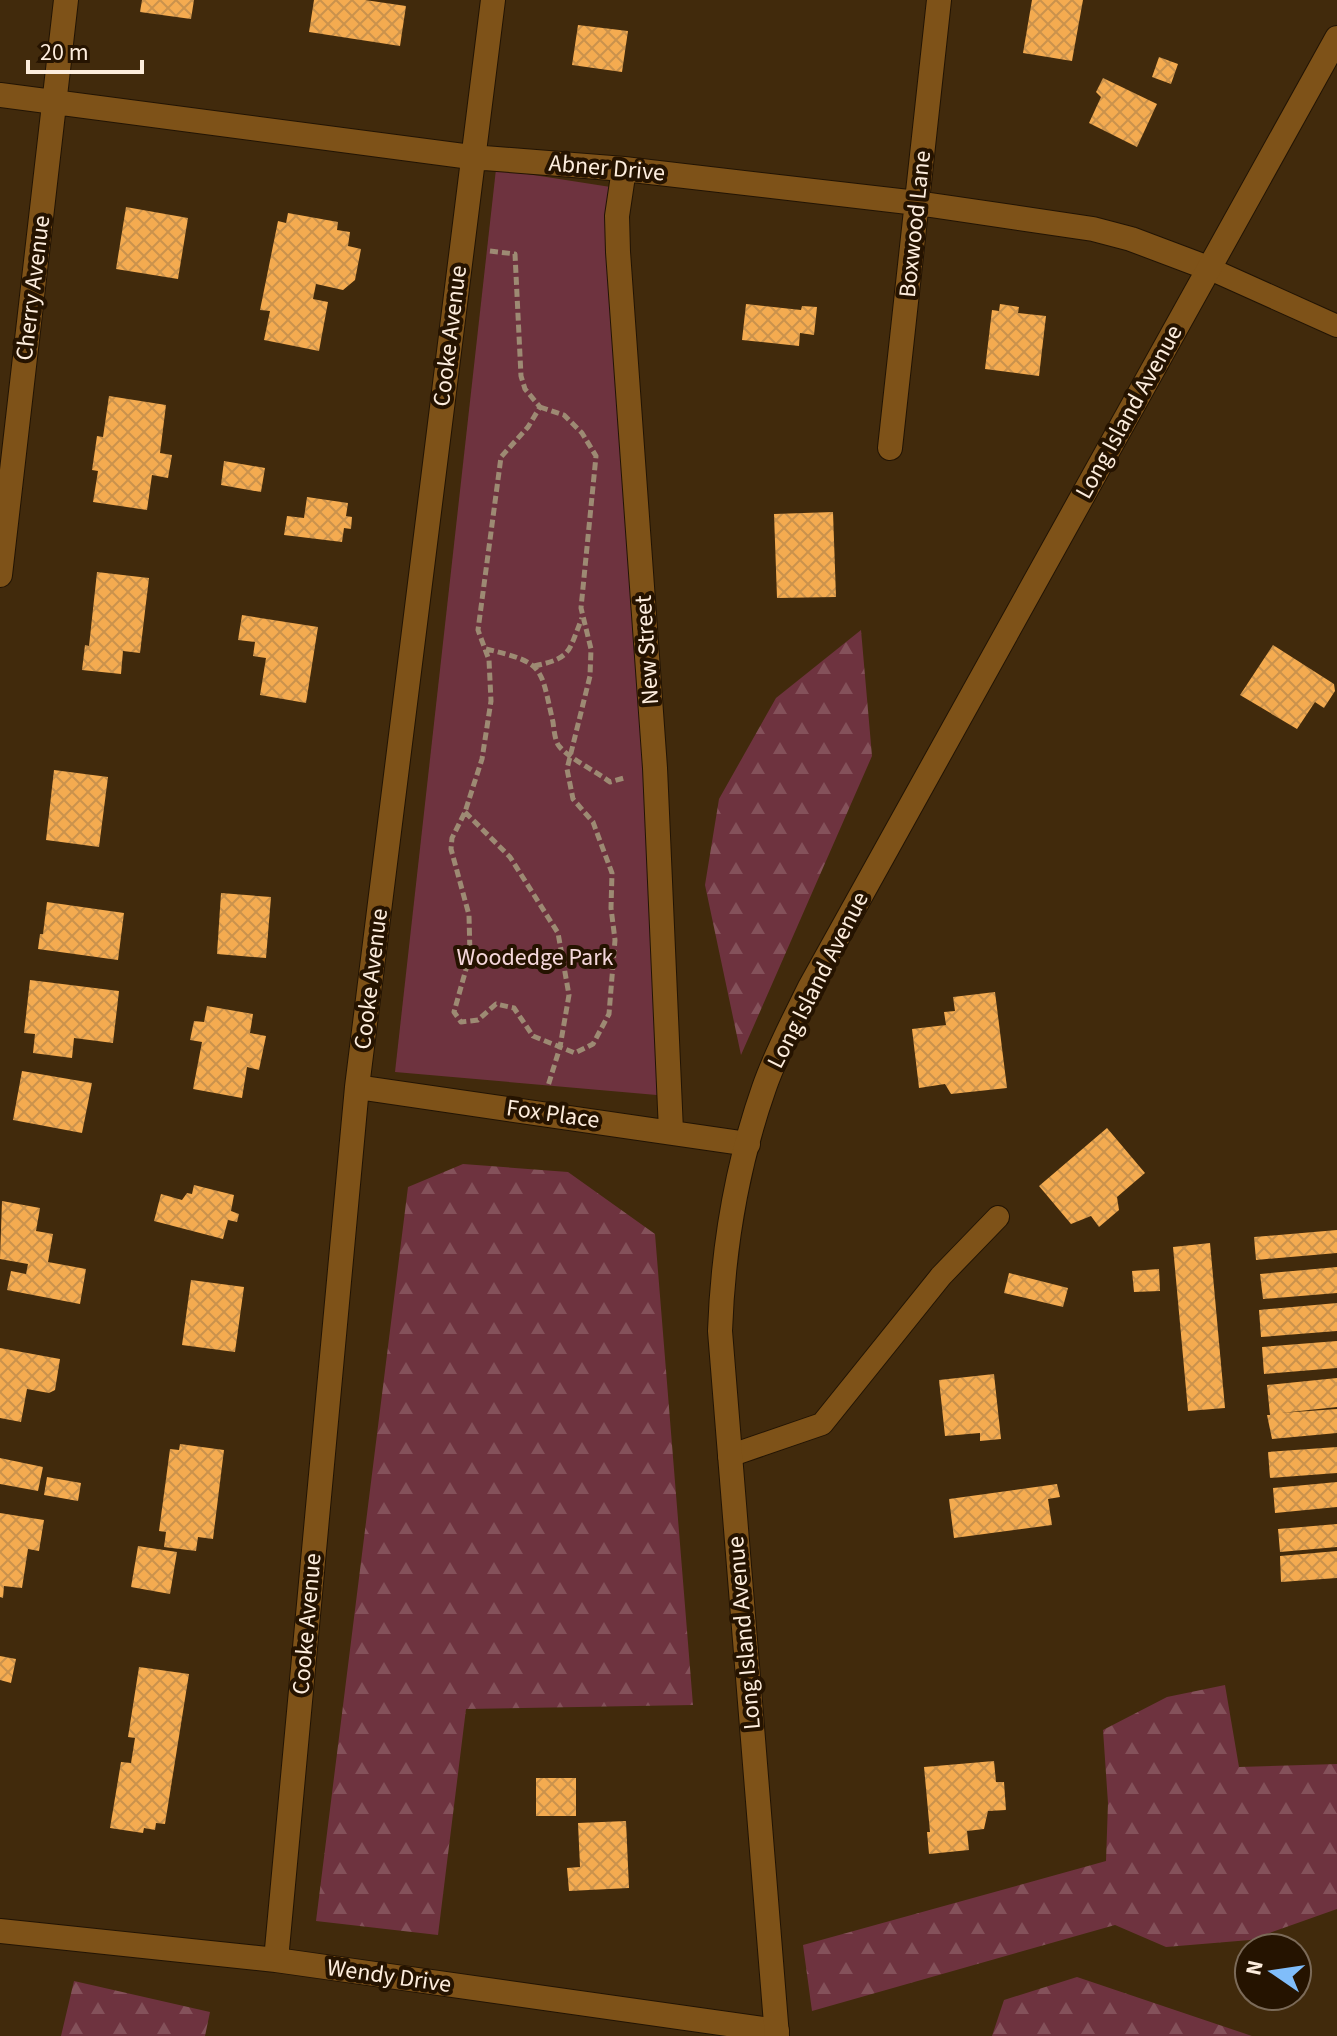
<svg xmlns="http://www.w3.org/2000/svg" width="1337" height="2036" font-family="'Source Sans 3',sans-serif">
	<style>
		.green { fill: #6e333f }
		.forest { fill: url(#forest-firs) }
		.building { fill: url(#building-cross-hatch) }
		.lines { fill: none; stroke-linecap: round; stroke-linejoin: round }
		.lane-casing { stroke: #221404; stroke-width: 24 }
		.street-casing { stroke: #221404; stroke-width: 26 }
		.secondary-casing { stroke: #221404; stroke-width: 26 }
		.path { stroke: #9d8a73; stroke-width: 5; stroke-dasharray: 8 4; stroke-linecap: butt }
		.lane { stroke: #7e5218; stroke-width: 22 }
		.street { stroke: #7e5218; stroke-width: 24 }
		.secondary { stroke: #7e5218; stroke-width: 24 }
		.labels { text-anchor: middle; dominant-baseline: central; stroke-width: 8; stroke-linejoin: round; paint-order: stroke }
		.street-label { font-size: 24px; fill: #fdeddd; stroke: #251300 }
		.park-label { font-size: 24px; fill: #f5d7db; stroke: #251300 }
	</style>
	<defs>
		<pattern id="forest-firs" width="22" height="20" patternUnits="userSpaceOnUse" patternTransform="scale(2)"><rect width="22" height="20" fill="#6e333f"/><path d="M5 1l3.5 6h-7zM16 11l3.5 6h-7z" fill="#84515a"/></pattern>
		<pattern id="building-cross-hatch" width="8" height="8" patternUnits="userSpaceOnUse" patternTransform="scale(2)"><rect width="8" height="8" fill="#f4ab50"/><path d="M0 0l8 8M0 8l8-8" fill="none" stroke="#ca924c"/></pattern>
	</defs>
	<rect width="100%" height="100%" fill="#412a0c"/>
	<path class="green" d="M496,169l121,19 51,908 -273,-24z"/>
	<path class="forest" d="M861,630l11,126 -131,299 -36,-170 14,-86 57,-101z
		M463,1164l105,8 87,62 38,471 -227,4 -28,226 -122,-14 92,-734z
		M1225,1685l14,82 98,-3v145l-87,31 -84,7 -51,-22 -303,86 -9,-66 303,-84 2,-58 -5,-73 64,-33z
		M1077,1977l175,59h-260l12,-36z
		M74,1981l136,31 -5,24h-144z"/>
	<path class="building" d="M142,0h52l-3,19 -51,-7z
		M314,0h51l41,6 -6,40 -91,-14z
		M1032,0h51l-11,61 -49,-8z
		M578,25l50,6 -6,41 -50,-7z
		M1159,57l19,7 -7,20 -19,-7z
		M1103,78l54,26 -20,43 -48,-24 12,-26 -5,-5z
		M126,207l62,11 -10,61 -62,-10z
		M288,213l50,9 -1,8 13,2 -2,14 13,3 -6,31 -12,10 -27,-6 -3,15 15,3 -9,49 -55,-11 6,-29 -10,-1 18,-89 8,2z
		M746,304l55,6 1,-4 15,1 -3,28 -14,-2 -1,13 -57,-6z
		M1000,304l19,3 -1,6 28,3 -7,60 -54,-7 7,-59 7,1z
		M109,396l57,9 -6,48 12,2 -4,23 -16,-3 -5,35 -54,-8 5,-31 -6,-1 5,-34 6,1z
		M224,461l41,7 -4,24 -40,-7z
		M307,497l41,6 -2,13 6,1 -1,12 -7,-1 -2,14 -58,-7 3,-19 17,2z
		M833,512l3,85 -59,1 -3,-84z
		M97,572l52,6 -9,75 -17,-2 -2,23 -39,-4 3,-25 4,1z
		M242,615l76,12 -12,76 -46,-8 6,-37 -13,-2 2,-14 -17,-2z
		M1273,645l61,39 1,7 -11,17 -9,-6 -18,27 -57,-34z
		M54,770l54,7 -9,70 -53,-7z
		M221,893l50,4 -5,61 -49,-4z
		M47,902l77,11 -6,47 -80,-11 2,-15h3z
		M30,980l89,11 -6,52 -39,-5 -2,20 -39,-5 2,-19 -11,-1z
		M995,992l12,96 -56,6 -6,-10 -26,4 -7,-59 34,-4 -2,-13 11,-1 -2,-14z
		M207,1006l46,8 -3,19 16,3 -7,34 -12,-3 -5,31 -49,-9 9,-47 -12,-2 4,-19 10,1z
		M22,1071l70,12 -10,50 -69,-13z
		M1107,1128l38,45 -28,24 2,13 -20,17 -8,-11 -20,8 -32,-38z
		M194,1185l40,10 -3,16 8,3 -2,8 -9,-2 -5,19 -69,-18 7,-27 21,6 5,-7 5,1z
		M2,1201l38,7 -4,23 17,3 -5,28 38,7 -6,35 -73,-14 4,-19 15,3 2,-10 -28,-5z
		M1337,1230v23l-81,7 -2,-23z
		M1210,1243l15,165 -37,3 -15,-164z
		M1337,1267v26l-74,6 -3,-25z
		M1159,1269l1,22 -26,1 -2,-21z
		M1009,1273l59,15 -5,19 -59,-14z
		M191,1280l53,7 -9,65 -53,-7z
		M1337,1303v28l-76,6 -2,-27z
		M1337,1341v27l-73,6 -2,-27z
		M0,1348l60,11 -5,31 -6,3 -22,-4 -6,33 -21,-4z
		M994,1374l7,65 -21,2v-8l-35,3 -6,-56z
		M1337,1378v29l-56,6 56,-4v24l-65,6 -5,-24h3l-3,-30z
		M180,1444l44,6 -11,89 -15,-2 -2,14 -32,-4 2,-15 -7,-1 11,-82 9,1z
		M1337,1447v26l-67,5 -2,-26z
		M0,1458l43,9 -5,24 -38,-7z
		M47,1477l34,6 -3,18 -34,-6z
		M1337,1482v25l-62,6 -2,-25z
		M1057,1484l3,13 -12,2 4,26 -98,13 -5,-39z
		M0,1513l44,7 -5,31 -11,-2 -6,39 -18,-2 -1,12 -3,-1z
		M1337,1524v23l-57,5 -2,-23z
		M138,1546l39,6 -7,42 -39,-7z
		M1337,1551v27l-56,4 -1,-26z
		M0,1656l16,3 -5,24 -11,-3z
		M139,1667l50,7 -24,150 -9,-1 -1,7 -11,-2 -1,5 -33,-5 11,-66 10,1 4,-25 -7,-1z
		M994,1761l2,21h8l2,28 -18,1 -4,18 -17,2 2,19 -40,4 -2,-22h3l-6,-65z
		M536,1778h40v38h-40z
		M626,1821l3,67 -60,3 -2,-23 13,-1 -2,-44z"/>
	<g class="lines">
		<defs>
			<path id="lane" d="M1208,268l129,58
				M729,1456l93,-32 119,-148 57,-59"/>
			<path id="street" d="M0,95l471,62 153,12 293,34 176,26 38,10 77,29
				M624,169l-7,47 1,36 37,516 16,363
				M890,448l49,-448
				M0,575l66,-575
				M357,1087l391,57
				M0,1931l276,29 501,71
				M276,1960l81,-873 136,-1087"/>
			<path id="secondary" d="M777,2036l-57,-705c3,-81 17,-166 44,-243 12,-35 30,-68 46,-101l527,-949"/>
		</defs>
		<use href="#lane" class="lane-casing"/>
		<use href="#street" class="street-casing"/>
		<use href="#secondary" class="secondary-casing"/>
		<path class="path" d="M490,251l25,3 6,122 4,13 15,18
			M540,407l24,8 18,18 14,23 -15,152 10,41 -1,27 -23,93 6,30 20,23 19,51 -1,35 4,32 -6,74 -16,30 -18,9 -42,-17 -19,-28 -18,-4 -18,16 -17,2 -7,-10 16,-57 -1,-40 -18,-66 1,-11 13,-26 17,-53 9,-58 -2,-41 -11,-30 23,-173 27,-30z
			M486,649c59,14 54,17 67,73 1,8 2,19 6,24 8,11 38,26 51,36l14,-4
			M534,666c38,-8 34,-14 48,-48
			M465,812l45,45 48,76 11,62 -9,52 -12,39"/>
		<use href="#lane" class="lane"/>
		<use href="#street" class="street"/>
		<use href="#secondary" class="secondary"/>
	</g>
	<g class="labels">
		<g class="street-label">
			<text transform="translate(607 168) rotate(5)">Abner Drive</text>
			<text transform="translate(915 224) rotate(-84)">Boxwood Lane</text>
			<text transform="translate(33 288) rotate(-83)">Cherry Avenue</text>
			<text transform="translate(450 336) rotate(-83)">Cooke Avenue</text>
			<text transform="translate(1129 412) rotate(-61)">Long Island Avenue</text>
			<text transform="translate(647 650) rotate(-94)">New Street</text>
			<text transform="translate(371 979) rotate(-83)">Cooke Avenue</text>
			<text transform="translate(818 980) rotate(-63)">Long Island Avenue</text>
			<text transform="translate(553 1114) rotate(8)">Fox Place</text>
			<text transform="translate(307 1624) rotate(-85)">Cooke Avenue</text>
			<text transform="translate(744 1633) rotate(-95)">Long Island Avenue</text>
			<text transform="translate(389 1976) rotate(8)">Wendy Drive</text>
		</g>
		<g class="park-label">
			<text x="535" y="957">Woodedge Park</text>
		</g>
	</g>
	<g transform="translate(1273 1972) rotate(283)"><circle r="38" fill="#251300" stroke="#7b6a58" stroke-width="2"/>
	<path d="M0-6L14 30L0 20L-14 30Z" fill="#80bdfa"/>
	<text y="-12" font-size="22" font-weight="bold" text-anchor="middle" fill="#fdeddd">N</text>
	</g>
	<path d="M28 60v12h114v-12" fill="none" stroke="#fdeddd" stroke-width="4"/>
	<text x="40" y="60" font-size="24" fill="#fdeddd" stroke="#251300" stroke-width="6" paint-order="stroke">20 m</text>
</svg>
